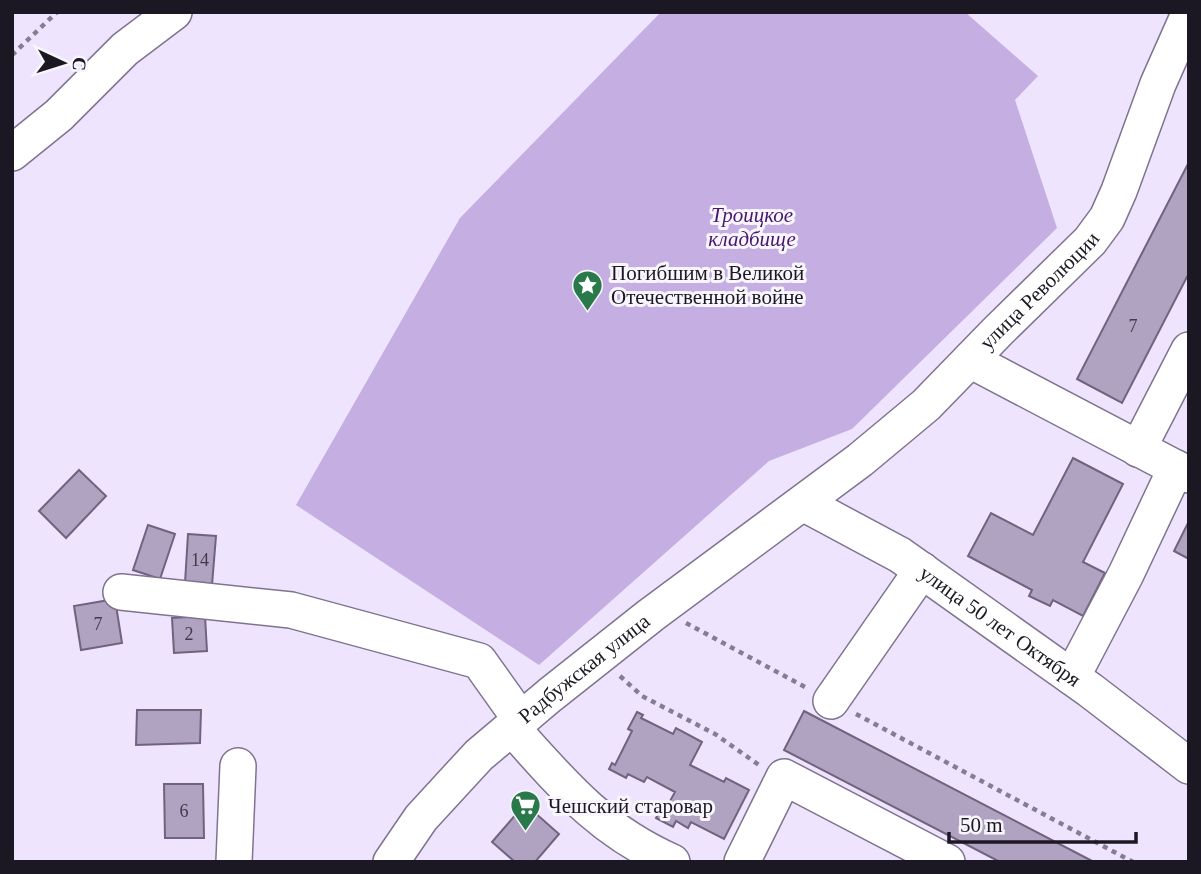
<svg xmlns="http://www.w3.org/2000/svg" width="1201" height="874" font-family="'Times New Roman',serif">
	<style>
		.green { fill: #c4aee2 }
		.building { fill: #b0a3c2; stroke: #6f637f; stroke-width: 2 }
		.lines { fill: none; stroke-linecap: round; stroke-linejoin: round }
		.minor-casing { stroke: #7f738f; stroke-width: 38 }
		.path { stroke: #857d90; stroke-width: 4.5; stroke-dasharray: 5 5; stroke-linecap: butt }
		.minor { stroke: #fff; stroke-width: 35 }
		.labels { text-anchor: middle; dominant-baseline: central; stroke-width: 6; stroke-linejoin: round; paint-order: stroke }
		.number-label { font-size: 18px; fill: #413b4b }
		.park-label { font-size: 21px; font-style: italic; fill: #46186d; stroke: #f8f5fc }
		.poi-label { font-size: 21px; fill: #1c1823; stroke: #f8f5fc; text-anchor: start }
		.street-label { font-size: 21px; fill: #1c1823; stroke: #f8f5fc }
	</style>
	<rect width="100%" height="100%" fill="#efe4fe"/>
	<path class="green" d="M661,12h304l73,64 -23,24 42,128 -205,201 -83,32 -230,204 -243,-160 164,-287z"/>
	<path class="building" d="M1189,162v111l-67,130 -45,-24z
		M1073,458l50,26 -40,78 22,11 -22,43 -30,-16 -3,6 -21,-10 3,-6 -64,-34 23,-43 42,22z
		M79,470l27,26 -40,42 -27,-27z
		M1189,521v38l-15,-8z
		M148,525l27,9 -15,45 -27,-9z
		M188,534l28,2 -4,49 -27,-2z
		M115,599l7,44 -41,7 -7,-44z
		M205,616l2,35 -33,2 -2,-35z
		M137,710h64l-1,33 -64,2z
		M804,711l290,151h-94l-216,-112z
		M637,712l6,3 -2,3 32,16 3,-6 26,14 -12,23 34,17 2,-4 23,12 -25,49 -33,-17 -3,6 -12,-7 -3,6 -17,-9 3,-6 4,2 12,-22 -28,-15 -3,5 -16,-8 -2,4 -17,-9 3,-6 3,2 17,-34 -4,-2z
		M164,784h39l1,54h-39z
		M525,804l34,30 -24,28h-20l-23,-20z"/>
	<g class="lines">
		<defs>
			<g id="minor">
				<path d="M12,153l47,-38 66,-66 49,-37"/>
				<path d="M970,360l219,115"/>
				<path d="M1138,449l51,-99"/>
				<path id="s1" d="M803,503l97,52 190,135 99,76"/>
				<path d="M121,592l170,18 188,51 42,59"/>
				<path d="M1072,677l54,-103 50,-106"/>
				<path d="M831,701l91,-131"/>
				<path d="M512,728c51,57 88,102 160,134"/>
				<path d="M234,862l4,-96"/>
				<path id="s2" d="M391,862l30,-44 58,-63 71,-60 101,-80 209,-155 66,-55 72,-74 92,-90 17,-23 12,-27 39,-107 31,-70"/>
				<path d="M742,862l42,-85 163,85"/>
			</g>
		</defs>
		<use href="#minor" class="minor-casing"/>
		<path class="path" d="M12,55l45,-43
			M686,623l119,64
			M620,676l22,20 73,38 44,31
			M856,714l277,148"/>
		<use href="#minor" class="minor"/>
	</g>
	<defs>
		<symbol id="sight-pin" viewBox="-11 -11 22 30"><path d="M0 17L-7.5 6A9.5 9.5 0 1 1 7.5 6Z" fill="#29794a" stroke="#f8f5fc"/><path d="M0-6L1.8-2.2L6-1.7L2.9 1.2L3.7 5.4L0 3.3L-3.7 5.4L-2.9 1.2L-6-1.7L-1.8-2.2Z" fill="#fff"/></symbol>
		<symbol id="supermarket-pin" viewBox="-11 -11 22 30"><path d="M0 17L-7.5 6A9.5 9.5 0 1 1 7.5 6Z" fill="#29794a" stroke="#f8f5fc"/><path d="M-6-5.5h2.5l.6 2H6L4.5 2H-2.5L-4.4-4H-6ZM-1.5 3.2a1.3 1.3 0 1 0 .1 0ZM3 3.2a1.3 1.3 0 1 0 .1 0Z" fill="#fff"/></symbol>
	</defs>
	<g fill-rule="evenodd">
		<use href="#sight-pin" x="570" y="268" width="35" height="47"/>
		<use href="#supermarket-pin" x="508" y="788" width="35" height="47"/>
	</g>
	<g class="labels">
		<g class="number-label">
			<text x="1133" y="326">7</text>
			<text x="200" y="560">14</text>
			<text x="98" y="624">7</text>
			<text x="189" y="634">2</text>
			<text x="184" y="811">6</text>
		</g>
		<g class="park-label">
			<text x="752" y="215">Троицкое<tspan x="752" dy="24">кладбище</tspan></text>
		</g>
		<g class="poi-label">
			<text x="611" y="273">Погибшим в Великой<tspan x="611" dy="24">Отечественной войне</tspan></text>
			<text x="548" y="806">Чешский старовар</text>
		</g>
		<g class="street-label">
			<text stroke="none"><textPath href="#s2" startOffset="868">улица Революции</textPath></text>
			<text stroke="none"><textPath href="#s1" startOffset="233">улица 50 лет Октября</textPath></text>
			<text stroke="none"><textPath href="#s2" startOffset="275">Радбужская улица</textPath></text>
		</g>
	</g>
	<rect width="1201" height="874" fill="none" stroke="#1c1823" stroke-width="28"/>
	<g transform="translate(63 63) rotate(94)" stroke="#f8f5fc" stroke-width="5" paint-order="stroke">
	<path d="M0-5L12 26L0 18L-12 26Z" fill="#1c1823"/>
	<text y="-10" font-size="19" font-weight="bold" text-anchor="middle" fill="#1c1823">С</text>
	</g>
	<path d="M949 832v10h187v-10" fill="none" stroke="#1c1823" stroke-width="3.5"/>
	<text x="960" y="832" font-size="21" fill="#1c1823" stroke="#f8f5fc" stroke-width="5" paint-order="stroke">50 m</text>
</svg>
